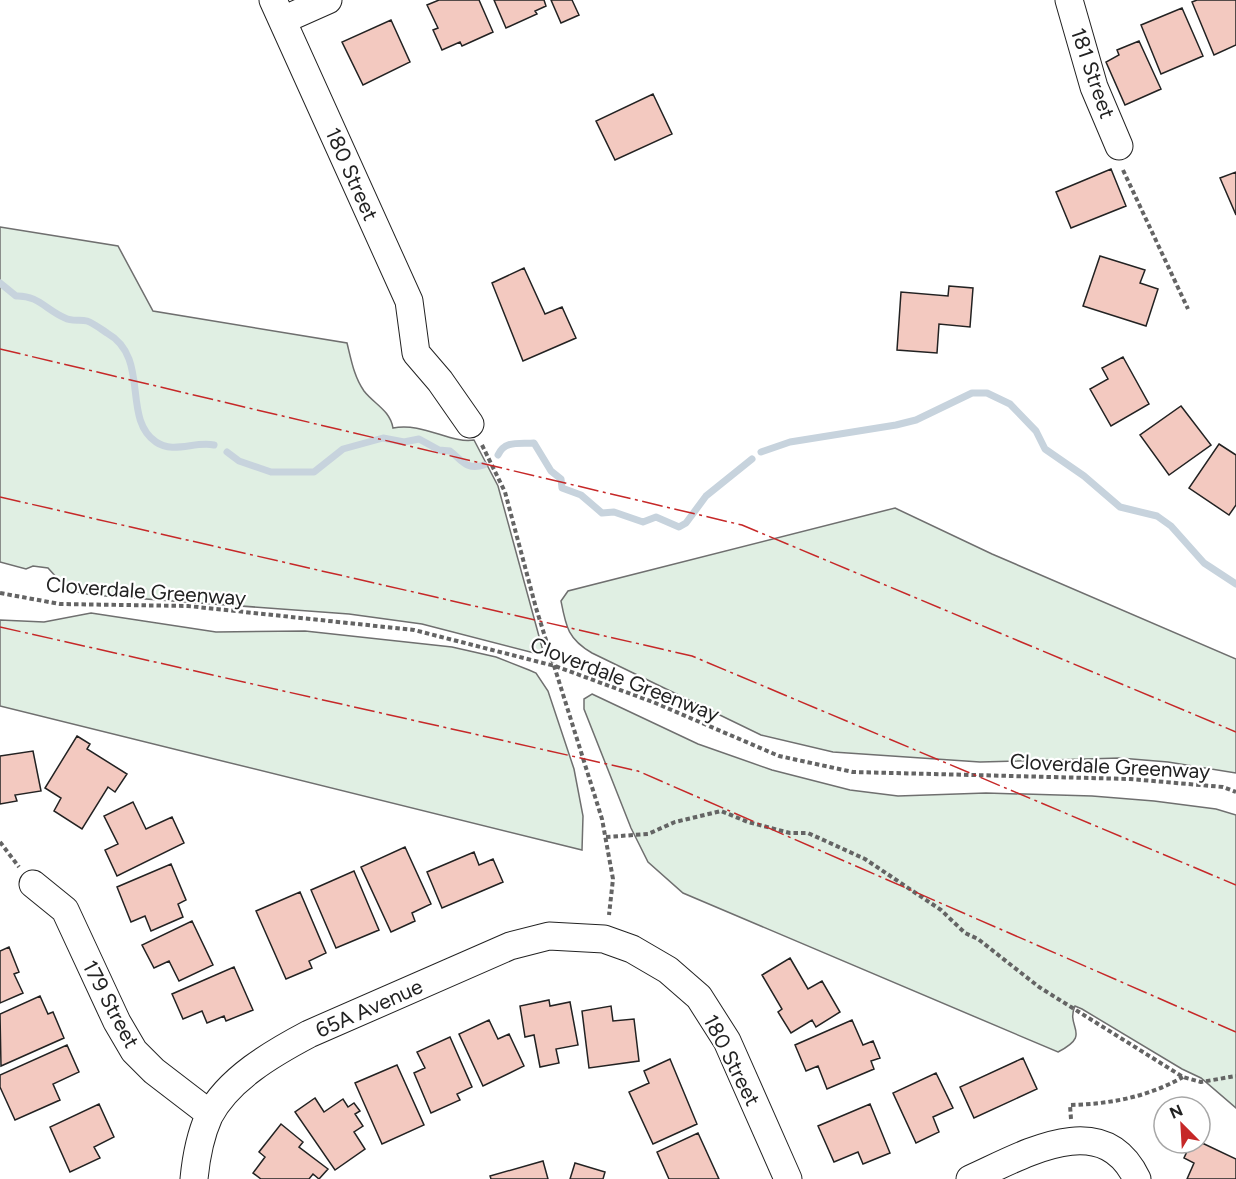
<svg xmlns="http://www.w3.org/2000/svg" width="1236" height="1179" font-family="Figtree,sans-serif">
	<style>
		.green { fill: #e0efe3; stroke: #6f6f6f; stroke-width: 1.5 }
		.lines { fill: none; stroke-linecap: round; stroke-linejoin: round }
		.stream { stroke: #c7d3dd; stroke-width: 7 }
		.building { fill: #f3c9c0; stroke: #222; stroke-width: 1.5 }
		.minor-casing { stroke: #222; stroke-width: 29 }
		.path { stroke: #646464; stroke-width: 4; stroke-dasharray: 4.5 3; stroke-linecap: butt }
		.minor { stroke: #fff; stroke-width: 27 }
		.power { stroke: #c62828; stroke-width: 1.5; stroke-dasharray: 21 4.5 3 4.5; stroke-linecap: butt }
		.labels { text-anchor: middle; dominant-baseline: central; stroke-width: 4.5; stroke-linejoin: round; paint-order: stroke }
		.street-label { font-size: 21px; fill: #222; stroke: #fff }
	</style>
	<rect width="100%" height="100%" fill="#fff"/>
	<path class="green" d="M0,227l118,19 35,65 194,32c4,16 7,34 17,48 10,13 26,19 29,37 30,-6 58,16 81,12l24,46 45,165 -5,3 -116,-30 -73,-10 -257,-19 -24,-5 -20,-22 -15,-2 -7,3 -26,-7z
		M895,508l97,46 244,105v114l-68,-11 -48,-4 -140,4 -147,-10 -72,-17 -169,-82c-24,-14 -26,-26 -31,-52l7,-10z
		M91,613l125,19 89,-1 147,16 44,10 33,13 7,3 12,18 26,78 9,47 -1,34 -582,-144v-86l44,2z
		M592,694l106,50 74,26 78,20 48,6 88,-3 106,3 62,5 62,8 20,6v293l-35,-30 -19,-9 -100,-60 -7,-3c-10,22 18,28 -17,46l-375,-159 -35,-31 -17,-34 -47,-119v-10z"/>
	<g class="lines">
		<path class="stream" d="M0,283l16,13c22,-1 30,14 49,22 7,4 15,1 22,3 6,2 14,8 20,12 44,25 14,85 49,109 17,12 39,-1 58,3
			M227,452l12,9 32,11h43l29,-23 40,-11 21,4 15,-3 20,11 11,1c11,8 16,20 34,14
			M761,452l29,-10 106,-17 20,-5 56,-27h15l23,11 26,27 9,18 39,27 36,31 37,9 14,10 33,37 32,21
			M498,455c7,-15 21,-11 36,-12l17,28 10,8 1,9 19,7 21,18 12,-1 29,10 13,-5 23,10 7,-4 20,-27 46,-37"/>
	</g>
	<path class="building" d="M439,0h40l14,32 -31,14 -2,-4 -18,8 -9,-20 5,-2 -11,-23z
		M494,0h50l2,6 -11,5 2,3 -31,14z
		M551,0h21l7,15 -18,8z
		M1197,0h39v45l-22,10 -22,-53z
		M1182,8l21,48 -42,18 -20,-49z
		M391,20l19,42 -47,23 -21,-43z
		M1139,41l22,48 -36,16 -19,-43 13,-7 -2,-5z
		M653,94l19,40 -57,26 -19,-39z
		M1111,169l15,37 -55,22 -15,-36z
		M1236,172v43l-16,-37z
		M1100,256l45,14 -5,13 18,6 -12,37 -63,-20z
		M524,268l21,46 17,-7 14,31 -53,23 -31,-78z
		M949,286l24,2 -3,39 -31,-3 -2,29 -40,-3 4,-58 47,4z
		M1123,357l26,47 -38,22 -21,-37 18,-10 -6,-11z
		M1181,406l30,39 -42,30 -29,-40z
		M1219,444l17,11v50l-7,10 -40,-27z
		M77,736l13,8 -3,5 40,25 -12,18 -7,-5 -26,42 -28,-18 7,-13 -16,-10z
		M33,751l8,40 -26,4 2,6 -17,3v-48z
		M133,802l13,27 26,-12 12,26 -67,33 -12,-26 13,-6 -14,-28z
		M405,847l26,57 -19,9 3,8 -24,11 -30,-65z
		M474,852l5,13 14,-6 10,23 -61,26 -15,-36z
		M171,864l15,36 -8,4 5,13 -32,14 -6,-15 -14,6 -14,-35z
		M354,871l25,59 -43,18 -25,-58z
		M300,892l26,61 -17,8 3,7 -26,11 -30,-68z
		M192,921l21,44 -34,16 -10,-20 -15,7 -12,-23z
		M9,947l10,25 -5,2 9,19 -23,10v-52z
		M790,958l18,31 14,-8 18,31 -24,15 -4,-7 -21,13 -13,-21 4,-3 -20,-34z
		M234,967l19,43 -27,11 -2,-5 -17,7 -5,-12 -19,8 -11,-25z
		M40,996l8,18 5,-2 11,26 -63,28 -1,-52z
		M549,1000l1,6 20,-4 8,43 -22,4 3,14 -19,4 -6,-32 -9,2 -5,-31z
		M611,1006l2,15 21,-2 5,42 -50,7 -7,-57z
		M489,1020l9,19 11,-5 15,32 -41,20 -24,-52z
		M852,1020l11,25 10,-4 7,17 -9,3 3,8 -47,20 -9,-23 -12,5 -11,-26z
		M450,1037l22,50 -15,7 3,6 -29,13 -17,-40 11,-5 -8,-16z
		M67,1045l12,27 -26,12 7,16 -45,20 -15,-33v-12z
		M1023,1058l14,31 -63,29 -14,-31z
		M670,1059l27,65 -44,20 -24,-52 20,-9 -5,-12z
		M397,1065l27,60 -42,19 -27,-61z
		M936,1073l17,35 -20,9 6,15 -23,11 -23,-50z
		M315,1098l9,14 19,-13 5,8 6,-4 6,8 -5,3 8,12 -9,6 11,17 -30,21 -40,-58z
		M99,1104l15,33 -20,10 6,11 -30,14 -20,-45z
		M870,1104l20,49 -27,11 -5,-12 -24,10 -16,-36z
		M281,1124l22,18 -4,5 29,22 -9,10 -6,-5 -4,5h-48l-8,-6 12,-16 -6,-5z
		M698,1133l21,46h-50l-12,-27z
		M1200,1142l36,17v20h-49l7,-16 -10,-5 7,-15z
		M543,1161l5,18h-57l-1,-3z
		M575,1163l30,9 -2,7h-33z"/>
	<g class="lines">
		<defs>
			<path id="minor" d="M273,0l136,301 7,52 24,28 30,43
				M1069,0l25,87 25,59
				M283,20l45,-20
				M33,884l32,26 52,112 17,29 20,20 56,43
				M194,1179c2,-21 6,-43 15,-63 19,-37 64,-63 100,-82l201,-88 39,-10 55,3 28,10 36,21 31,27 28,44 61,138
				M970,1179c52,-23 132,-73 167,0"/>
		</defs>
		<use href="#minor" class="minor-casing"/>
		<path class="path" d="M1123,170l65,139
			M482,445l23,47 31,116 66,211 11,60 -4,36
			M0,593l60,11 128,2 226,24 141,36 98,36 126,54 74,16 277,7 93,8 13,5
			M606,837l42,-3 27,-12 46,-11 27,11 42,11h18l57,26 76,51 24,23 13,6 61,48 144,90 18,5 35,-6
			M0,842l19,25
			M1071,1119l-1,-14c40,-1 78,-8 113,-28"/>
		<use href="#minor" class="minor"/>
		<path class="power" d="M0,349l742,176 494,207
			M0,497l692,159 544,229
			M0,627l638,144 598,261"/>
	</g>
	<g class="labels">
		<g class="street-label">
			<text transform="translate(1093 73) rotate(71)">181 Street</text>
			<text transform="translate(352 174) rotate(66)">180 Street</text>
			<text transform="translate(146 591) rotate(4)">Cloverdale Greenway</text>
			<text transform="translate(625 679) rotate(21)">Cloverdale Greenway</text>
			<text transform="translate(1110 766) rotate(3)">Cloverdale Greenway</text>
			<text transform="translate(111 1004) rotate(62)">179 Street</text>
			<text transform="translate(369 1008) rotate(-24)">65A Avenue</text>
			<text transform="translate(732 1060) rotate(63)">180 Street</text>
		</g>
	</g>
	<g transform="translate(1182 1125) rotate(336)"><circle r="28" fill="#ffffff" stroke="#a7a7a7" stroke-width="1.5"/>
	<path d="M0-4.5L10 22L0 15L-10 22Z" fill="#c62828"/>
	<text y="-9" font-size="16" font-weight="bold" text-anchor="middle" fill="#222222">N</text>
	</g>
</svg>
